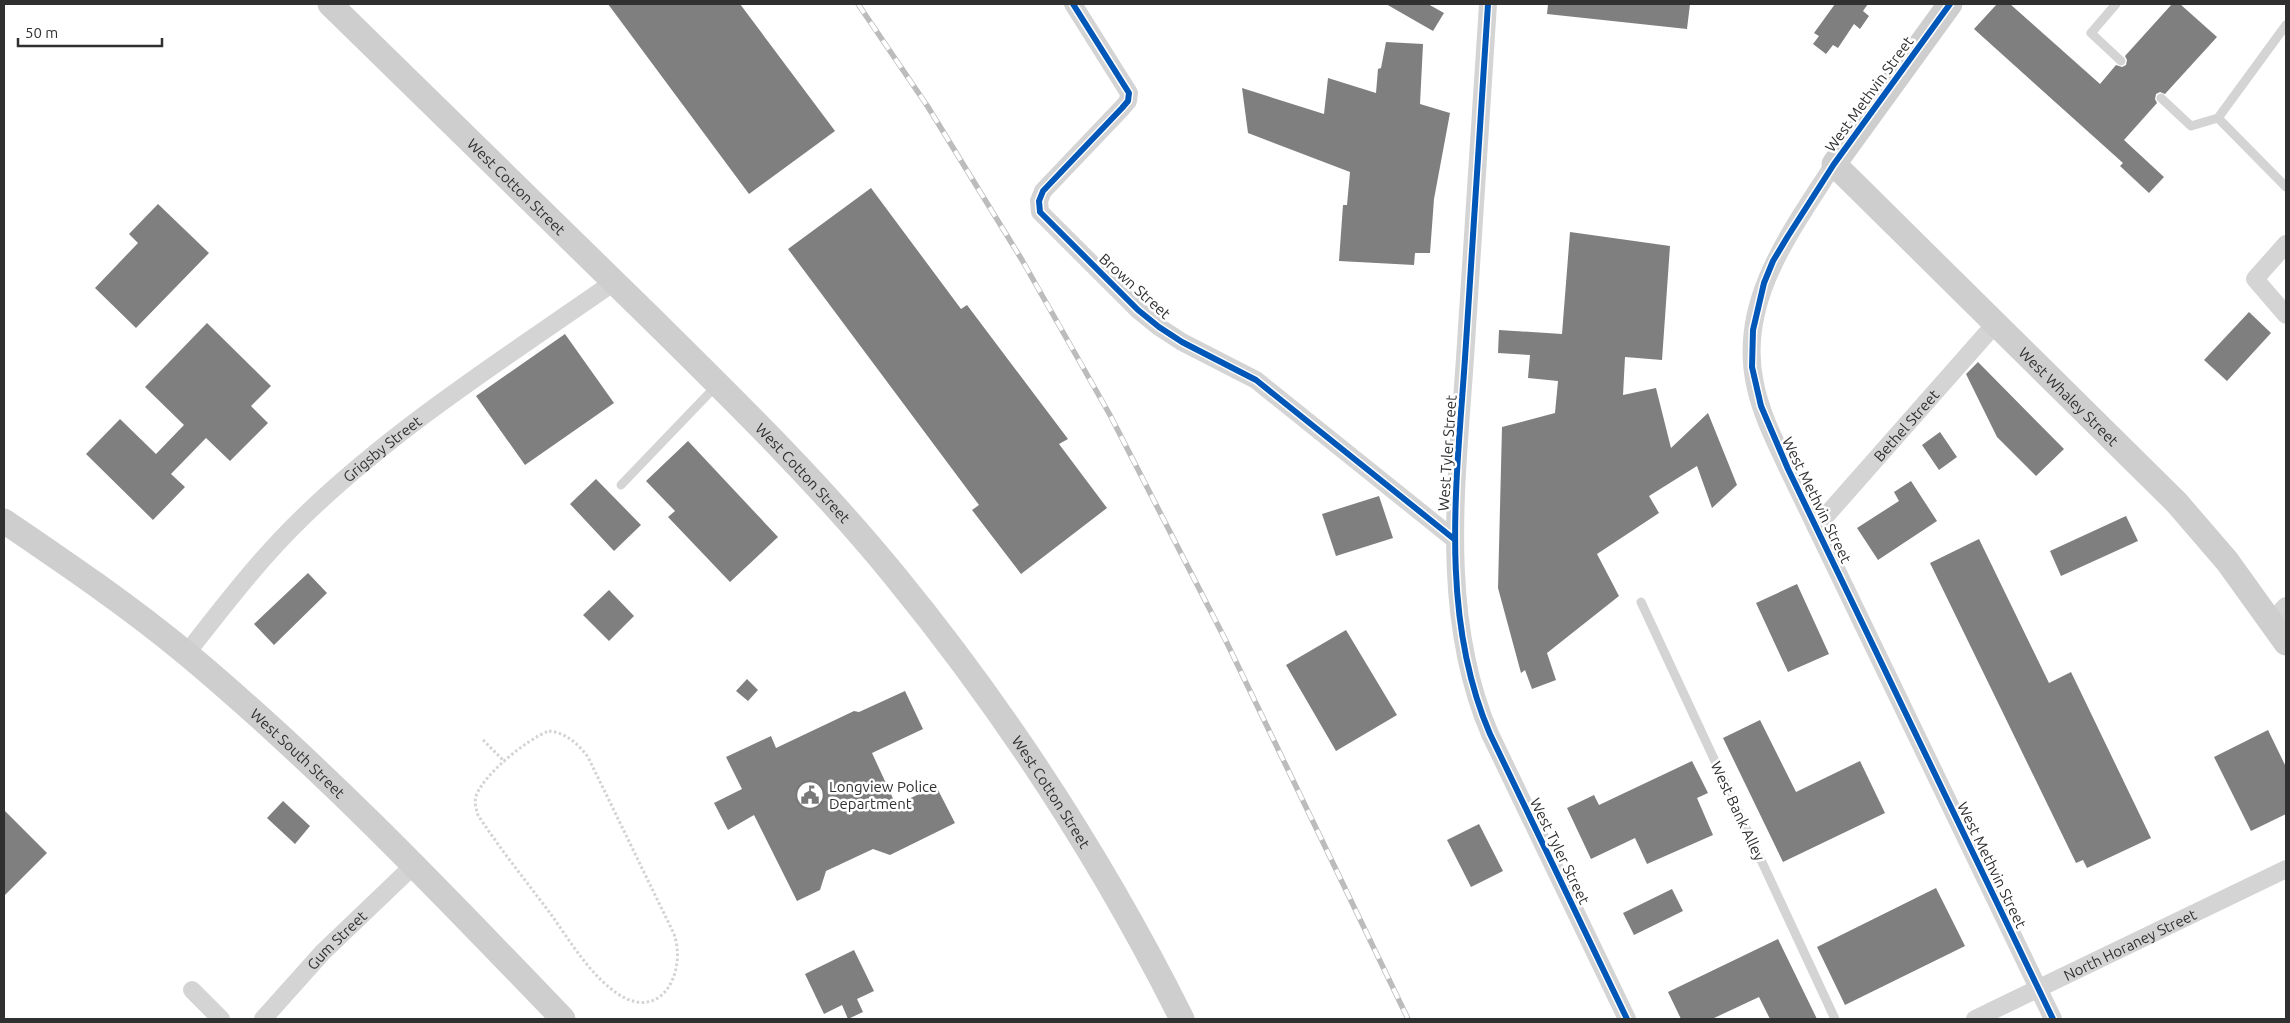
<svg xmlns="http://www.w3.org/2000/svg" width="2290" height="1023" font-family="Ubuntu,sans-serif">
	<style>
		.building { fill: #7f7f7f }
		.lines { fill: none; stroke-linecap: round; stroke-linejoin: round }
		.path { stroke: #d3d3d3; stroke-width: 3; stroke-dasharray: 2.5 2.5; stroke-linecap: butt }
		.lane { stroke: #d4d4d4; stroke-width: 9 }
		.street { stroke: #d4d4d4; stroke-width: 18 }
		.secondary { stroke: #cecece; stroke-width: 25 }
		.rail-casing { stroke: #bcbcbc; stroke-width: 5.5 }
		.rail { stroke: #fff; stroke-width: 4; stroke-dasharray: 11; stroke-linecap: butt }
		.cycleway-casing { stroke: #fff; stroke-width: 9 }
		.cycleway { stroke: #0057b8; stroke-width: 6 }
		.labels { text-anchor: middle; dominant-baseline: central; stroke-width: 5; stroke-linejoin: round; paint-order: stroke }
		.street-label { font-size: 15px; fill: #303030; stroke: #fff }
		.poi-label { font-size: 15px; fill: #303030; stroke: #fff; text-anchor: start }
	</style>
	<rect width="100%" height="100%" fill="#fff"/>
	<path class="building" d="M608,4h132l95,127 -86,63z
		M1386,4h42l16,9 -11,18z
		M1548,4h142l-3,25 -140,-15z
		M1835,4h33l-5,7 6,5 -9,13 -6,-5 -16,24 -5,-3 -7,9 -13,-10 6,-8 -5,-3z
		M1997,4h13l90,80 16,-19 6,2 4,-2 1,-5 -2,-4 47,-52h8l37,33 -52,57 -5,-2 -4,2 -1,5 2,4 -33,37 40,37 -15,16 -29,-27 3,-3 -149,-134z
		M1386,42l37,2 -3,60 30,9 -16,86 -4,54h-15l-1,12 -75,-4 4,-56h4l3,-33 -102,-39 -6,-45 82,26 4,-36 48,15 2,-24 3,-1z
		M871,188l90,121 6,-4 101,134 -9,5 48,64 -86,66 -49,-64 7,-5 -191,-256z
		M158,204l51,49 -73,75 -41,-40 43,-45 -9,-9z
		M1570,232l100,14 -8,114 -37,-3 -2,38 33,-7 15,60 37,-35 29,72 -25,23 -15,-42 -48,30 10,17 -62,41 22,42 -72,57 9,27 -24,9 -7,-19 -4,3 -23,-85 4,-161 53,-14 3,-32 -30,-3 2,-23 -32,-2 1,-23 63,4z
		M2249,312l22,21 -44,48 -23,-21z
		M207,323l64,63 -20,20 17,17 -38,38 -24,-23 -35,36 14,13 -32,33 -67,-66 34,-35 36,35 28,-29 -39,-38z
		M565,334l49,69 -89,62 -49,-69z
		M1978,362l86,87 -28,27 -39,-39 -31,-63z
		M1940,432l17,25 -18,13 -17,-25z
		M688,441l90,96 -48,45 -62,-65 7,-6 -29,-30z
		M596,479l45,46 -27,26 -44,-47z
		M1911,481l26,40 -59,39 -21,-32 42,-27 -5,-9z
		M1379,496l14,42 -57,18 -14,-42z
		M2126,516l12,25 -77,35 -11,-25z
		M1979,539l70,144 22,-11 80,166 -64,30 -4,-8 -7,3 -146,-300z
		M308,573l19,20 -53,52 -20,-21z
		M1797,584l32,70 -41,18 -32,-69z
		M609,590l25,26 -25,25 -26,-26z
		M1346,630l51,85 -61,36 -50,-86z
		M747,679l11,11 -10,11 -12,-10z
		M905,691l18,38 -51,24 24,52 40,-19 19,37 -65,32 -17,-6 -47,22 -6,19 -23,11 -43,-86 -26,15 -14,-27 28,-14 -16,-32 45,-21 5,12 78,-37 5,1z
		M1760,720l36,72 64,-31 25,52 -102,49 -60,-124z
		M2268,730l18,37v47l-35,17 -37,-74z
		M1692,761l16,32 -11,5 16,37 -66,29 -12,-26 -44,21 -24,-51 27,-13 5,10z
		M283,801l27,25 -15,18 -28,-26z
		M4,810l43,43 -43,43z
		M1479,824l24,47 -32,16 -24,-47z
		M1936,888l29,58 -120,59 -28,-58z
		M1672,889l11,22 -49,24 -11,-22z
		M1778,939l39,80h-47l-11,-22 -47,22h-31l-13,-27z
		M854,950l20,41 -17,8 6,13 -15,7 -6,-14 -18,9 -19,-40z"/>
	<g class="lines">
		<path class="path" d="M549,731c18,2 29,13 39,26l86,177c13,37 -12,89 -56,60 -28,-19 -48,-53 -68,-81 -24,-32 -50,-64 -72,-98 -2,-6 -4,-13 -2,-19 8,-22 51,-57 73,-65z
			M483,740l22,22"/>
		<path class="lane" d="M2116,4l-25,29 30,28
			M2161,98l30,28 27,-8 68,-93
			M2218,118l68,69
			M621,485l95,-99
			M1641,602l194,417"/>
		<g class="street">
			<path d="M1073,4l56,89 -1,8 -6,7 -79,83 -4,10 1,11 98,98 21,17 23,15 74,38 198,159"/>
			<path d="M1488,4c-7,113 -14,226 -22,339 -8,129 -29,268 24,391l137,285"/>
			<path d="M1834,164c-42,66 -97,137 -79,220 6,30 20,57 33,85l265,550"/>
			<path d="M2286,244l-31,35 31,36"/>
			<path id="s1" d="M1816,527l180,-204"/>
			<path d="M2272,621l14,-15"/>
			<path id="s2" d="M186,654c37,-47 74,-96 118,-138 93,-90 204,-160 310,-234"/>
			<path d="M192,990l29,29"/>
			<path id="s3" d="M263,1019l60,-67 91,-87"/>
			<path id="s4" d="M1975,1019l311,-150"/>
		</g>
		<g class="secondary">
			<path id="s5" d="M330,4c107,104 214,209 321,314 84,83 169,166 244,258 112,137 208,285 287,443"/>
			<path id="s6" d="M1950,4l-116,160 343,339 50,58 59,82"/>
			<path id="s7" d="M4,521c62,42 125,85 183,133 134,112 255,239 376,365"/>
		</g>
		<defs>
			<path id="rail" d="M858,4l70,103 94,153 88,155 116,226 182,378"/>
		</defs>
		<use href="#rail" class="rail-casing"/>
		<use href="#rail" class="rail"/>
		<defs>
			<path id="cycleway" d="M1073,4l56,89 -1,8 -6,7 -79,83 -4,10 1,11 98,98 21,17 23,15 74,38 198,159
				M1488,4c-7,113 -14,226 -22,339 -8,129 -29,268 24,391l137,285
				M1950,4l-116,160 -46,72 -15,25 -9,22 -11,47 -1,37 9,39 27,63 265,550"/>
		</defs>
		<use href="#cycleway" class="cycleway-casing"/>
		<use href="#cycleway" class="cycleway"/>
	</g>
	<defs>
		<symbol id="civic-ring" viewBox="-11 -11 22 22"><circle r="9.5" fill="#fff" stroke="#787878" stroke-width="1.5"/><path d="M-.6-6.5H3V-4.5H.6V-3L4-1V1h2V6H-6V1h2V-1L-.6-3ZM-1.2 2.5V6h2.4V2.5Z" fill="#787878"/></symbol>
	</defs>
	<g fill-rule="evenodd">
		<use href="#civic-ring" x="794" y="779" width="32" height="32"/>
	</g>
	<g class="labels">
		<g class="street-label">
			<text transform="translate(1869 94) rotate(-54)">West Methvin Street</text>
			<text stroke="none"><textPath href="#s5" startOffset="261">West Cotton Street</textPath></text>
			<text transform="translate(1135 286) rotate(42)">Brown Street</text>
			<text stroke="none"><textPath href="#s6" startOffset="528">West Whaley Street</textPath></text>
			<text stroke="none"><textPath href="#s1" startOffset="136">Bethel Street</textPath></text>
			<text stroke="none"><textPath href="#s2" startOffset="285">Grigsby Street</textPath></text>
			<text transform="translate(1447 453) rotate(-86)">West Tyler Street</text>
			<text stroke="none"><textPath href="#s5" startOffset="666">West Cotton Street</textPath></text>
			<text transform="translate(1817 500) rotate(64)">West Methvin Street</text>
			<text stroke="none"><textPath href="#s7" startOffset="375">West South Street</textPath></text>
			<text stroke="none"><textPath href="#s5" startOffset="1071">West Cotton Street</textPath></text>
			<text transform="translate(1738 811) rotate(65)">West Bank Alley</text>
			<text transform="translate(1560 851) rotate(64)">West Tyler Street</text>
			<text transform="translate(1992 865) rotate(64)">West Methvin Street</text>
			<text stroke="none"><textPath href="#s3" startOffset="108">Gum Street</textPath></text>
			<text stroke="none"><textPath href="#s4" startOffset="172">North Horaney Street</textPath></text>
		</g>
		<g class="poi-label">
			<text x="829" y="786">Longview Police<tspan x="829" dy="17">Department</tspan></text>
		</g>
	</g>
	<rect width="2290" height="1023" fill="none" stroke="#303030" stroke-width="10"/>
	<path d="M18 38v8h144v-8" fill="none" stroke="#303030" stroke-width="2.5"/>
	<text x="25" y="38" font-size="15" fill="#303030" stroke="#ffffff" stroke-width="4" paint-order="stroke">50 m</text>
</svg>
